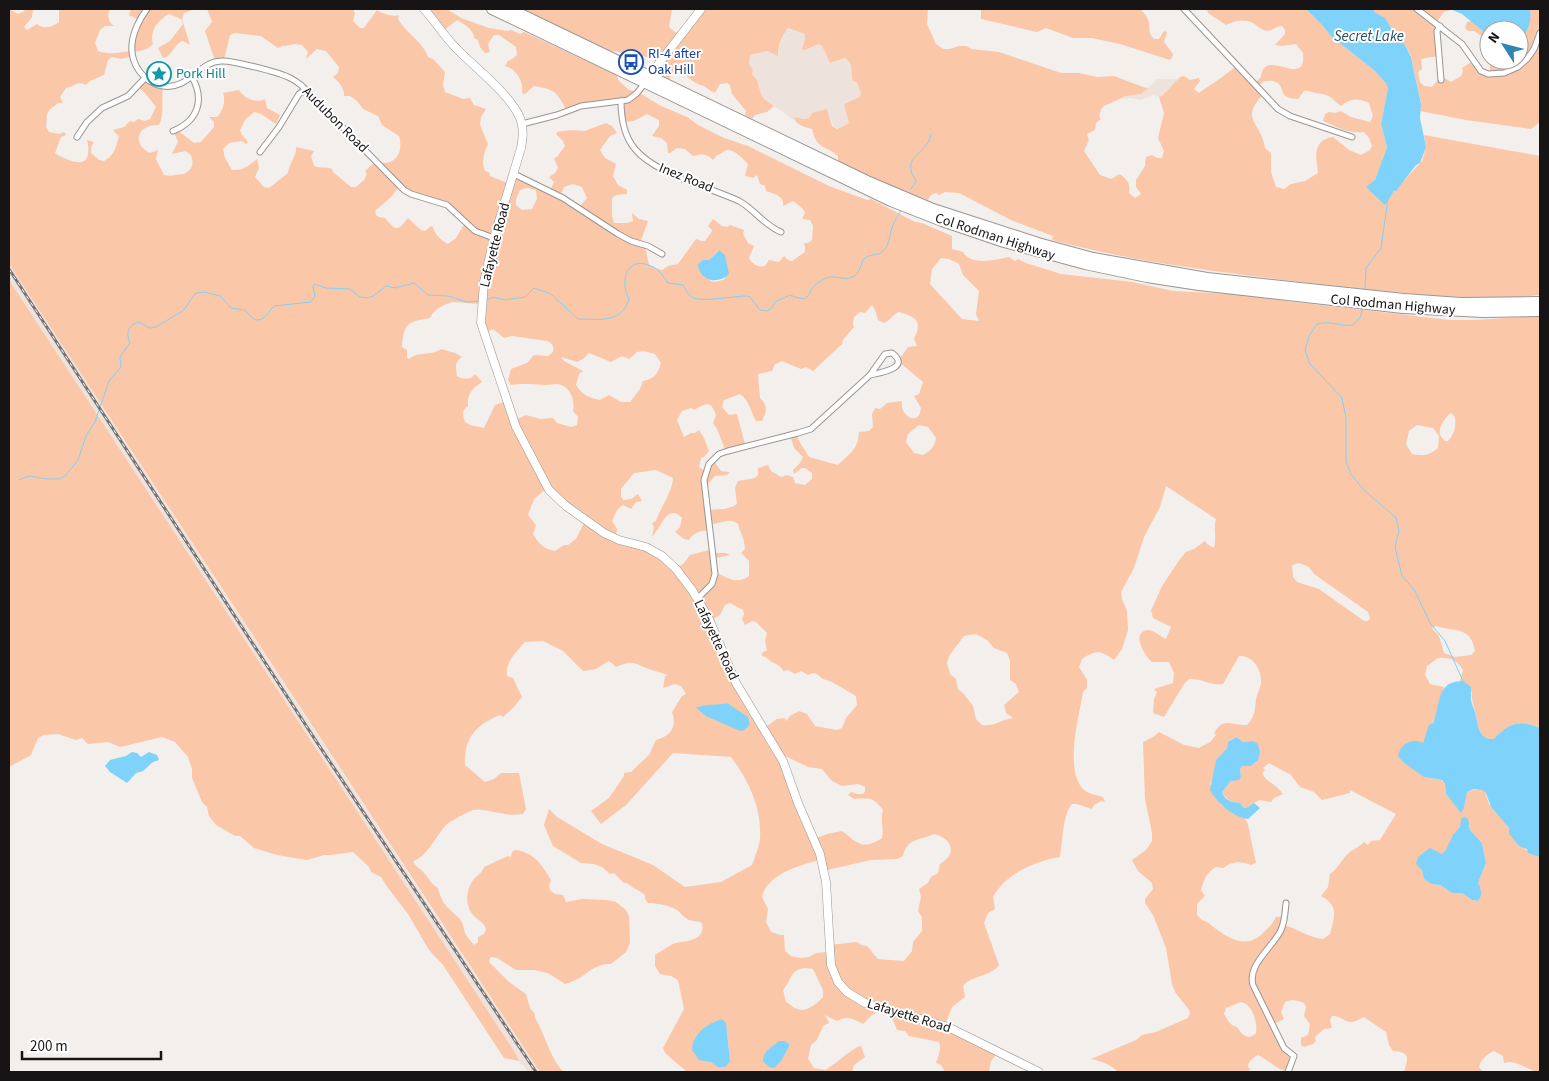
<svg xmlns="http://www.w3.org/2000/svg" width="1549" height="1081" font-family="'Source Sans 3',sans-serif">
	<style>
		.built { fill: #eee3dc }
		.green { fill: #fac7a8; fill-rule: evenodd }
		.water { fill: #7fd2fa }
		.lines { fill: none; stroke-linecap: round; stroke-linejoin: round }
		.stream { stroke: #7fd2fa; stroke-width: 1 }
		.street-casing { stroke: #999593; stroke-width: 7 }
		.secondary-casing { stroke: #999593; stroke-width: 9 }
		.highway-casing { stroke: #999593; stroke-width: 12 }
		.street { stroke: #fff; stroke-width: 5 }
		.secondary { stroke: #fff; stroke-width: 8 }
		.highway { stroke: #fff; stroke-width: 10 }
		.rail-casing { stroke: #757272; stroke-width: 3 }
		.rail { stroke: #fff; stroke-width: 1; stroke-dasharray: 4; stroke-linecap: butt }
		.labels { text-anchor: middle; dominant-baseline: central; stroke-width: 4; stroke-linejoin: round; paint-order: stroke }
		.transit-label { font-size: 14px; fill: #164399; stroke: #fff; text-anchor: start }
		.culture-label { font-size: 14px; fill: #0d838f; stroke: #fff; text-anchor: start }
		.street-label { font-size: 14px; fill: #161414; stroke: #fff }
		.water-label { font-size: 15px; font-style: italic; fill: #215064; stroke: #fff }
	</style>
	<rect width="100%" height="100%" fill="#f3efed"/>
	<path class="built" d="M789,28l16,6v4l-3,8 4,4 13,-6 3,2 8,17 16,-5 3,3 4,10 -1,4 5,7 4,12 -12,29 -14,6 -8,-19 -12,4 -6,4 -6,1 -9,-2v3l-30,-21 -3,-4 -4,-15 -5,-6 1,-4 -4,-6 -1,-6 2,-3h3l10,-4h4l6,3 4,-2 9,-22z
		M1156,79h21v1l-14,15 -4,2 -6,-2 -12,5 -10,-2 -9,1 4,-3 15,-2 13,-11z
		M9,264l417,636 114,172h-12l-5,-7 -3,-1 -4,-10 -507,-774z"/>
	<path class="green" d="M9,9l9,5 5,-2 3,-3h7l-1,8 -8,10 3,3 10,-6c6,6 16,3 22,-2v-13h51c-3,6 -2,13 4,17h-9l-5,4 -5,13 3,8c11,4 20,2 32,0l9,-31 -10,-5 2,-6h64l-11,4 -2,6 8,26 -7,-4c-9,2 -10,15 -20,17l-5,-10 12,-7 13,-17 -2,-5 -12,-5c-11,6 -20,17 -16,30 -6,6 -12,7 -21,8v4l-11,3 -9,-2 -4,3 -4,15 -14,6 -4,4c-9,-5 -12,2 -20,3l-6,9 3,6h-5c-4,4 -10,6 -11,12 -1,5 0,8 -1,12l3,5 10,2 5,-2 2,3 -5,2 -6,16c5,4 21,11 27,9 8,-2 7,-16 5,-22l7,2 -3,5v6l8,7 5,1c12,-7 11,-13 15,-24l-6,-7 11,-3 6,-6 4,1 4,-3 7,2 5,-2 6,-12 -11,-14 -8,-7 7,-8 19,9c-2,13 2,26 -4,38 -23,-1 -27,20 -9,28l8,-3 -2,9 8,16c7,2 13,-1 20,-1 9,-5 10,-10 7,-19l-6,-4 -13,3 6,-12 -4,-10 3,-2 17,13 7,-1 13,-15v-5l-5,-5h8c6,-5 9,-17 6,-24l16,-3c4,8 18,14 26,9l2,9 13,7 -4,9 -15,-10 -7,-2 -9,8 -5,10 2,5 6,7 -2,2 -4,-3 -13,2 -6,6 2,9 7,12c12,1 17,-5 25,-11l2,9 -4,9 9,10 5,1 19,-15c1,-9 9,-18 8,-26l18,4 -3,5 3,10c6,3 12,0 18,3l1,3 18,15h5l8,-7 3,-6 -2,-3 10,-9c20,5 29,-8 24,-26l-17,-11 -4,-9 -15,-7 -6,-8 -7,-5h-6c1,-7 -5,-14 -11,-19l5,-4 1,-6 -13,-16 -9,-2 -11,10 2,-7 -6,-7c-8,-2 -13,1 -20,1l-4,2 -17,-12 -26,-3 -5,2 -6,25 -9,1 -10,-30 7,-9 -5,-13h146l2,4 -2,8 7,7h4l13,-18c6,4 15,7 22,5l-1,4c8,14 26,24 30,38l5,2 12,13 -2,13 2,7 18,7 7,-1 4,7 12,4 -5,8 -1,8 8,19c-4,10 -7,16 -3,27l4,1 1,4 20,8 3,-8 19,7 4,6 14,2 4,-9 -5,-5 6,-4 3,-5 -4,-10 3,-1 8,-11 -2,-5 -7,-7 1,-2 13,-2 15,1 21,-8 6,3 5,7 -7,3 -10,14 5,8 11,6 -3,12 5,9 9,5v4l-11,1 -4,3v18l2,7h14l5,-2 -1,-8 7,6 9,2 -8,22 5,2 4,20 6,3 7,2 6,-4 10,-2 18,-25 5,2h4l6,-8 1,-3 -4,-4 5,-7 9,7 5,1 3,-2 14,5 -1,4 5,9 6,3 -5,12c3,6 9,10 16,8l4,-6 10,2 5,-6 4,4 4,1 13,-9v-5l-1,-4h4l4,-3 1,-14 -3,-6 -8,-1 3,-6 -2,-4 -10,-8 -10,5c2,-10 -9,-12 -17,-15l-1,-5 -5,-2 -3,-9 -4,3 -8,-2 3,-12c-5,-5 -13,-14 -20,-14 -4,0 -7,5 -11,5l-4,5c-6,-7 -12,-6 -20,-4l-8,-7 -8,-1 -7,5h-2l-1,-10 -6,-5 -9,-2 7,-10v-6l-12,-6 -13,7 -11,1 -3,-20 -53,9c-11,-20 -11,-21 -33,-25l-9,8 -3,-1c2,-12 -6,-24 -17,-27l3,-5 4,-2 5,-4 -1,-8 -17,-12h-5l-6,9 2,8 -5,1 -5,-6 -2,-7 -4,-2c0,-8 -10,-14 -17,-18l-14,11 -19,-22h23l14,9 28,10 18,3 4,-1 9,4 4,-2 93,43 1,5 11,10 9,2 23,14 26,11 11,8 26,13 24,8 81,40 38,14 4,-1 44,23 7,1 30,13v13l11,3c8,14 32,8 46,5l6,4 3,-2 8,4 35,11 71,8 41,9 78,4 34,6 165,19h24l66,-4v412c-20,-9 -32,-5 -46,11 -15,1 -16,-12 -18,-23 -1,-8 -5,-15 -4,-24l-12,-11 3,-11c-6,-10 -13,-13 -25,-12l-11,8 -2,9 5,9 14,3 -4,11 -4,17 -13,28 1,34 17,3 4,4 1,10 15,18 3,-4 3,-16c5,-2 11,-4 15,-2 5,2 5,10 7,14 5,9 16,16 20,25 9,16 13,20 31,28v215c-11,0 -24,-14 -36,-9l-1,-7 -9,-5c-7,3 -13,8 -15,16l4,5h-79c4,-14 7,-20 -11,-21l-4,-6 -3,-13 -22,-15c-3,1 -8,5 -12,5 -7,1 -12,-7 -20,-6l-2,4 2,8 -8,1 -9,8 1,4 -3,3 -9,3 -3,-2v-7l7,-3 2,-11 -6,-8 2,-9 -2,-4c-6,-3 -13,-4 -19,-1l-4,10 3,7 -10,5c7,14 19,32 16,48 -15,-2 -19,-11 -32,-17 -5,3 -9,5 -10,12l3,3 -7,2h-126c-7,-8 -18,-11 -27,-13l45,-19 6,-5 14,-3 32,-14 2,-4 -1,-4 -14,-18 -3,-8 -6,-36 -13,-33 -8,-12v-4l8,-10 -1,-6 -14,-12 -6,-11 14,-10 6,-9v-8l-7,-34 -2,-57 10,-5 6,-5 25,13 15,3 11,-6 6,-7 -2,-2c10,-17 18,-7 33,-8 8,-8 8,-16 9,-26 1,-5 4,-10 5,-16 1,-13 -8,-28 -22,-27l-16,28c-12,2 -21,-6 -34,-5l-5,5 -20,33 -11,-4 1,-14 3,-7 -3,-3 19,-6 1,-10 -5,-11h-17c-7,-6 -22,-30 -4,-32 6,0 13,7 18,9l5,-12 -18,-9 -2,-8 3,-6 8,-18 18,-27 6,-7 8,-3 11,-8 2,3 7,4c3,-11 -1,-19 2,-29l-50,-33 -6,21 -16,30 -10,31 -13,24 1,7 5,12 1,19 -6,19 -8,11c-14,-10 -18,-10 -32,-1l-3,8 8,13v8l-4,4c-4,24 -18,75 -1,96 5,6 14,7 21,9l2,5 -4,-1 -7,4 -2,4 -15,-5h-5c-9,9 -10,40 -12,53 -25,4 -55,17 -67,40l2,12 -7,4 -4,10 15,42c-9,12 -27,10 -36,21l2,11 -13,10 -7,18 53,27 -7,9 -2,11h-44l-4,-7 -5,-2c2,-6 6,-15 3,-21l-30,-6 -4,-5 -8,-1 -5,-12 -10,-9 -10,6 -9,9c-9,-5 -16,-9 -26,-3l-12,-6 4,8 -6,3 -6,14 -6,5 -3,14 6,9 11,2c10,-5 28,-23 36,-24l4,11 -11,8 -2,7h-165l-22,-19 -2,-5 21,-39 -6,-29 -7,-4 -11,-2 -5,-8v-11c6,-4 12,-8 18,-11 8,-4 33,0 29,-21 -6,-3 -12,-1 -16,-5 -4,-2 -6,-6 -9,-8 -8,-5 -21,-7 -29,-7l-3,-4v-4c-6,-5 -13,-7 -18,-12h-3l-10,-10 -4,1 -8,-7 -8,-3 -13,-1 -28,-17 -9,-21 5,-16 8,8 45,27 51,21 32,22 36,-5 31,-17c3,-8 7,-18 8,-26 2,-31 -11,-58 -29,-82l-58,-4 -47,52 -25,19 -10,-13 18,-13 15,-22v-3l7,-1 18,-17 7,-15c16,-4 21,-14 16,-28l10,-16 4,-2 -5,-8 -6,-2 -12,4 2,-12 3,-1c-5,-2 -11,-3 -16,-5 -17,-5 -16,-12 -36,-3l-7,-6 -13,8 -13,2 -20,-20 -20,-10 -18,1c-8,9 -20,20 -18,34l6,2 9,19 -9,11 -10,9 -3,-2c-24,10 -36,22 -35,50l20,17 9,-3 7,-6h18l7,36 -3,5c-8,1 -15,1 -23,-1 -9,-1 -18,-5 -27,-3 -5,2 -23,11 -27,15 -10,11 -20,33 -33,36 2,6 7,7 11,12 6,6 6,10 14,15 4,16 9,19 20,29 6,5 5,12 8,18 2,4 6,7 8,10l4,-3v-5l6,-3 2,-4c-1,-7 -7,-9 -12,-14 -10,-10 -8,-27 0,-37 4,-4 8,-6 10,-12l24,-11 3,1 1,-5 3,-2c19,2 27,15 36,30l-2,6 1,4 5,4 8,1 3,7 16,-3 25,1 9,2 10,8 3,6 1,27 -4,9 -15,12c-12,-1 -20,6 -30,13 -4,3 -10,5 -16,7l-17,-11 -14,-3h-18l-19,-12 -6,-1 -2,3 1,3 19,19 17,12 4,14 5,6v4c10,16 16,43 29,54h-24l-531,-808zM573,184l9,3 5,11 -6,7h-7l-14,-9 4,-9zM399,187l16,9 33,10 17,17 -9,15 -8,6c-7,-4 -14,-10 -15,-17l-2,-1 -6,5 -4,-1 -13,-12c-11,14 -12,13 -23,0l-6,-1 -3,-2 -1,-4 16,-14zM527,188l9,2 1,9 -5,10 -10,1 -6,-5v-6l4,-9zM718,250l7,29 -9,3 -6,-1 -1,-21zM941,258l8,1 10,5 4,11 16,16 -3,23 3,7 -17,-2 -32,-35 2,-15zM453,302l27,2 4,29 9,-4 11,9 8,-2 35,5c6,3 7,5 6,11l-5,4 -14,-1 -7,8 -16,6 -3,11 3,5c15,-2 20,0 35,0 5,0 11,-2 15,0 10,3 14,16 12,26l5,6 -1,8 -6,2 -14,-4 -4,-5 -13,1 -14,-4 -11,5 -9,-19 -11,4 -11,23 -14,-3 -5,-3c-2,-7 -4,-11 3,-16 -1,-12 4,-17 14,-24l-7,-8c-4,6 -12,6 -18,2 -1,-8 -3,-14 5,-19l-7,-4 -14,-4c-9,7 -22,2 -32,10l-2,-1v-8l-5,-3c2,-24 5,-25 28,-29 5,-10 13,-13 23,-16zM872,305l3,5 3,10 6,3c7,-3 8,-8 15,-11 17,5 24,9 15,27l3,7 -9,1 -10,14 25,21 -4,12 -5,2 7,12c-2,20 -22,7 -19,-7l-15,2 -7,6 -5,-1 -3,6 1,13 -4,4 -10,1c-1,18 -9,21 -21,33l-29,-8c-5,-9 -8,-11 -12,-21l-6,2 3,10 9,9 -3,6 -7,7 1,4 8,-6h3l7,5v6l-7,6 -10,-2 -2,-6 -6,-2 -6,2 -10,-6 -3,-6 -10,3v7l-3,3 -17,3 -3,7 2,16c-8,6 -18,5 -28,6l-3,-24 9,-10 12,-1 3,-3 -9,-1 -7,-10 -7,11 -8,-5 2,-9 3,-1 5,-6 -5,-13 -5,-8 -4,3h-4l-7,4 -7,-17 5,-9 9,-3 3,2c12,-7 17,-10 22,5l-3,8 4,6 9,23 20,-4 -9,-34 -8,1 -7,-8 2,-7 16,-6c10,7 10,17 16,27h6c5,-10 6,-15 -2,-23l-2,-24 14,-3 3,-7 7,-3 19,8 5,-2 7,4 29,-27 1,-4 11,-13 -1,-3 1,-7 6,-5 5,1zM644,351l11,3 6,9c-3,11 -7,16 -18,18l-3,8 -10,13h-9l-12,-7 -9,5c-12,-3 -17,-4 -24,-15l3,-11 4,-3 -19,-10 -3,-4 16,5 6,-3 6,-6 22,9 11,-6 7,3 8,-7zM1451,413l4,4c1,10 0,16 -7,24h-3c-1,-1 -5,-5 -5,-7 -2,-6 6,-18 11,-21zM919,425l9,2 8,11c-2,9 -4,12 -13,17l-9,-2 -8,-11 2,-8zM1417,425l16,3 6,8 -1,12c-9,8 -15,8 -26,6l-6,-10 3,-13zM656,470l17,8c-1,15 -12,28 -17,43l-4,2 2,4 -2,10c8,-8 16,-35 30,-19l-2,9 -5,5 9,7 5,1c5,-9 13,-9 22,-10l1,-6c11,-1 18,-7 26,0 3,11 6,12 7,25l-4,4 8,8v15c-12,9 -21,2 -32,-3l-2,-15 16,-3 -6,-2h-10l-2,-4 -23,6 -6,8 -8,6 -31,-22 -29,-9 1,-9 -5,-8 5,-11 6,-5 8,4 5,-7 6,-1 -4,-7 -7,5 -7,1 -3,-3v-8l13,-16zM547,488l38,33 -9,18 -8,6h-4l-9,6c-11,-2 -16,-7 -22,-17l3,-9 -8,-10 6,-16zM1299,563l10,4 5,7 54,38 2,6 -2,3h-4l-45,-32 -22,-7 -4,-5 -1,-12zM730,603l13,7 1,4 -2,5 3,6 7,-4 4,1 11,11 -2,8 2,9 -5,3v3c6,1 6,4 10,6 5,3 9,3 11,9l5,-1 7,4 6,-3 7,4 5,-2 4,1 6,5 9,3 24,14 1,9 -11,13 -4,10 -5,2 -22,-4 -8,-12 -8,-3 -11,6 1,1 -3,3 -1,-3 -8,1 -13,9 -39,-65 -15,-42 10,-6 5,-10zM1436,626c19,6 35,0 39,25l-4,4 -16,2 -11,-4 -5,-17 -7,-8zM976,634l11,6 7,8 13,5 3,8v19l6,4 3,8 -15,13 2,8 7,5c-13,2 -19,9 -31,7l-6,-6 -3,-13 -9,-12 -6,-5 -2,-10 -6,-5 -3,-11 2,-7 15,-20zM727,703l23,18 -5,9 -46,-24 19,-1zM1235,737l8,5 10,-1 4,2 -2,19 -4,4h-8l-3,3 1,8 -10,4 -9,11c4,8 10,10 18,11l4,5 4,-1 11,-7 12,2 3,-4 9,-4c-6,-9 -18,-13 -21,-21l3,-3 -2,-2 6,-5 22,12 9,12 14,5 8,8 28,-7v-3l46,24 -16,26 -9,1 -3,4 -4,-3c-4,5 -9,6 -14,10 -8,6 -12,17 -20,22l-2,13 -7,9c19,10 13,21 9,38l-7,5c-16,-2 -25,-10 -39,-14l1,-8h-9c-4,8 -9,12 -15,18 -19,16 -38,-1 -54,-13l-5,-2 -5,-5v-11l8,-8 -4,-6c3,-11 6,-18 15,-23l7,1c9,-7 18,-7 28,-3l5,-2 -8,-38 -3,-7 -24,-13 -11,-21 5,-11 1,-13 11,-12 1,-6zM781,754l27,13 14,2 10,12 10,5 16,-2 7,3v4l-2,3h-6l-6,-2 -3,3 6,4c14,-2 21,-1 29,11 -3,10 1,18 -1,28 -20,13 -24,5 -40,-7l-15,3 -13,5zM1470,825v5l12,13 4,20 -8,20 2,15 -2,3 -6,-1 -10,-7h-10l-12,-8 -9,-1 -7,-5 -2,-9c6,-5 21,-14 25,-20 8,-14 4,-21 23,-25zM934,834c18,4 24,20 6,30l-2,9 -7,4 -3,6 -9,6 2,8 -3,14 4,6v14l-9,11 -1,9 -8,10 -26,-2 -11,-13 -6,-1 -4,-3 -28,3 -1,7 -12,1 -7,4 -9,1 -9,-2 -6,-5 -1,-16h-4l-9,-3 -5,-10 2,-13 -6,-12c5,-23 38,-32 58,-37l3,11 48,-11 26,-1 6,-3c4,-18 16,-15 31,-22zM806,968l7,1 10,21v7c-6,6 -17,17 -28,11 -4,-2 -5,-4 -9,-6l-3,-12c10,-11 5,-20 23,-22zM1241,1002c11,1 17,21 15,31 -8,8 -14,2 -19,-6 -8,-2 -9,-7 -13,-13l2,-6zM726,1023l4,38 -11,6 -8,-5zM790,1045l-10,17 -12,-13z
		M524,9h148l-3,18 6,5 5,2 16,-20 -1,-5h233l-1,15 9,20 7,5h7l9,-3h7l6,3 27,3 62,21h18l18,4 17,-1 29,11 5,1 -7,6 -15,2 -22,10 -3,3 -2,8 2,2 -5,4 -1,7 -8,4 2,6 -5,11 16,24 11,4 9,-5c7,6 11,9 9,19l6,5 6,-4 -5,-7v-7l9,-14 1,-9 6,-2 5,3h5l2,-7 -6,-13 6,-25 -5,-16 4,-2 17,-18 4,-1 6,4 9,-2 1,3 -6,8 5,4c12,-9 25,-16 37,-27l18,18 7,-7c3,-32 46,14 42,-24l-7,-9 -14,2 -7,-1 10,-11v-4l-3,-4c-6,0 -9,5 -15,5 -6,-1 -9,-5 -14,-8 -9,-5 -19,-2 -27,2l-18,-12 -1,-4h99l16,16 10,12 43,34 12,12 1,5 -7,36 6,23 -12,33 16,15 31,-34 4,-14 -2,-12 116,21v139c-16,1 -33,4 -49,3 -63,-1 -126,-9 -189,-16 -84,-10 -168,-20 -250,-42l1,-4 -42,-16 -52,-27 -14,-1 -6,3 -3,-2 -5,2 -3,5 -36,-14 -54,-25v-5c-14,-12 -21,-6 -26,-27 -7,-2 -17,-4 -18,-12l9,2 6,-1 3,-5 15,-4 5,17 5,3 12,-6 -5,-19 16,-7 1,-3 -4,-12 -4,-1c-3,-9 2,-16 -8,-23l-15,5 -8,-17 -3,-2 -14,6 -3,-1 3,-11v-4l-17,-6c-5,6 -11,19 -10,28l-11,-5 -17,4 -1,9 4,6 -1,4 5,6 4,14 3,5 10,7 -7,6 -12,3 -3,4 -7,-4 1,-4 -14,-17 -2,-9 -3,-2 -7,1 -5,9c-4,-2 -7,-4 -11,-7 -2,-1 -5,-1 -8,-3 -9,-5 -16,-18 -27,-4l-16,-7 5,-9 -6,-5 -45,-8zM1264,81c3,0 9,-1 12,1 11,6 0,16 22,17l6,-8c6,-1 8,2 12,2 15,2 14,4 25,13 10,-8 17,-8 28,-3l4,13 -3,6 -19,-5 -10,-6 -6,2 -6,-1 -4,2 -2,7c14,6 27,13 41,11l5,6 3,8 -2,4 -9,5 -12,-5 -16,-13c-21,3 -17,20 -15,36l-13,8 -14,3 -7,5 -8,-2 -5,-15v-19l-6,-5c-3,-25 -27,-29 -1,-54l-7,-7z
		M981,9h159c16,14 4,20 14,30h5l5,-8 3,1 -3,10 9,12 -1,4 -2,2 -50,-16 -28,-6h-19l-27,-10 -9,4 -56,-13z
		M1372,9h78l1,1 -7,2 -8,11 2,33 -17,3 1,10 -4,3 2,10 4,4 8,1 9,-11 10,6 10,-6 2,-5 -1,-3 11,-7 7,9 10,2v-12h29v-18c8,-7 13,-23 11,-33h10v113l-9,7 -65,-9 -46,-9 1,-8 -10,-47 -6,-11 -7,-6 -5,-10z
		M1471,21l18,15v13l-5,-6 -1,-6 -9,-6h-6l-3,-3 2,-6z
		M9,280l507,774 3,7 -15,-3 -61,-93 -14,-15 -21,-36 -20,-26 -7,-11 -10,-5 -2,-5 -16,-15 -22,3h-7l-17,5 -30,-5 -23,-7 -14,-12h-5l-19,-11 -7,-9 -2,-9 -5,-5 -10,-24v-9l-4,-12 -13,-15 -13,-5 -42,10 -12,-5 -20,2 -6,-6 -6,2 -18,-6 -14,1 -6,3 -7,17 -22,12z"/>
	<path class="water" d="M1306,9h66l4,4 9,5 13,21 7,6 6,12 10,47 -1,14 6,29 -6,16 -4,2 -20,26h-2l-9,14 -19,-18 9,-7 12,-33 -6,-23 7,-36 -2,-5 -11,-12 -43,-34 -10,-12z
		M1450,9h80c2,12 -2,24 -11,33v-12h-30v6l-27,-22z
		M719,250l6,5 4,19c-11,11 -30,7 -31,-10l5,-4h6z
		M1463,681l8,6c0,5 0,9 0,13 1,5 4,11 5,16 2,10 3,24 18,23 14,-16 26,-20 46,-11v129l-12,-4 -1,-4c-13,-4 -10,-8 -18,-15v-6l-18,-21 -5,-14 -4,-3 -8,-1 -7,3 -3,16 -3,5 -15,-19 -1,-10 -3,-4 -18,-3 -21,-15 -5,-6c3,-13 14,-18 25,-13l6,-18 4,-2c8,-20 3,-42 30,-42z
		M727,703l21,14 2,7 -5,6 -5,1 -34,-15 -10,-8c9,-5 21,-2 31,-5z
		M1236,737l7,5 10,-1 4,2 3,8 -2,9 -7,6h-8l-3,3 1,8 -2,3 -8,1 -9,11c3,9 10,10 18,11l4,5 4,-1 6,-4 6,5 -12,11c-15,-2 -31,-16 -38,-29l6,-30 11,-12 1,-6z
		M132,752l5,1 4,4 8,-5 8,3 2,5 -6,2 -10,9 -7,2 -9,10 -17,-11 -5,-6 5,-6 16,-4z
		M1464,817l4,2 2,11 12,13 4,20 -8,20c3,6 5,12 0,18l-6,-1 -10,-7h-10l-12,-8 -9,-1 -7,-5 -2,-9 -6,-6 2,-7 12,-9 12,6 4,-4 7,-15 7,-8 1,-8z
		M722,1019l4,4 4,38 -5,6h-7l-7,-5 -12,-2 -7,-10c1,-17 15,-26 30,-31z
		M779,1041h6l5,4 -9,16 -7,7 -5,-1 -6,-6c0,-10 9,-14 16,-20z"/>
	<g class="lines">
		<path class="stream" d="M911,189l5,-8c-17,-27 12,-25 15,-47
			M1365,290l1,-22 15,-20 7,-49
			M487,300l6,-3 12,3 20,-3 9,-9 17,6 27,25c22,0 43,5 51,-20 -10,-18 -2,-44 22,-33 8,3 12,10 17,17l15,2c3,4 5,11 10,13 13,4 40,-2 54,-2l3,1 10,13 7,1 5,-3 3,-6 15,-7c24,10 14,-3 29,-13 15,-11 23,0 33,-5 9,-4 8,-13 12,-18 4,-5 13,-3 18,-7 8,-7 7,-15 10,-24 2,-6 6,-12 9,-18
			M1362,309l-1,7 -8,9c-15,2 -19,-5 -36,-1l-8,12 -4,14 5,14 32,34 4,20v44l5,12 12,15 33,29 3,13 -4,16 7,29 13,15 15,32 15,18 18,40
			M19,480l10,-4 19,3h11l6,-3 13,-16 8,-24 9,-14 14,-41 12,-14 -1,-10 10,-14c-4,-10 -3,-16 8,-21l12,6 6,-1 28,-17 10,-15 3,-2 7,-1 16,4 11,12 14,2c13,17 18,10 29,-4l37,-4 4,-6 -2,-9 1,-3 12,4 24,1 10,8 7,1 6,-2 13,-10 9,2 19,-5 14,12 20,1 19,6 14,-1"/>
		<defs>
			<path id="street" d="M147,9c-7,9 -14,23 -15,35 -2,19 11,39 31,42 26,4 35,-24 58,-25 10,-1 56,11 67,16 5,2 9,5 13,8l103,105 7,4 36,11 28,26 19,7
				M1184,9l94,100 12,7 62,21
				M1417,9l45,35 19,27 7,3 16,-1 14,-6 9,-8 7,-10 6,-16
				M1440,26l-3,5 4,49
				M621,101c0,17 3,35 14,48 20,25 74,38 104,52 15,8 26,25 42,31
				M522,124l35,-9 24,-9 47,-6 9,-7 8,-10
				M173,131c25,-10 32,-31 19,-54
				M77,137l10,-15 15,-14 26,-12 17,-18
				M260,152l19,-25 20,-33 6,-4
				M514,174l49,24 55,36 13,7 17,5 14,8
				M697,599l15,-15 3,-10 -11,-94 5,-16 10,-10 9,-3 70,-18 13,-4 59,-54 15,-21 7,-1c20,15 -13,20 -22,22
				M1286,903c-1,9 -1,18 -5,27 -8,17 -34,35 -28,55l31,63 10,8 -6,16"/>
			<path id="secondary" d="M424,9c11,12 20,27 32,39 18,19 54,46 64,70 4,10 3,19 1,30l-27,90 -10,44 -3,41 35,104 33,63 17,16 38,27 15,7 27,7 16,9 14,13 16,21 17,29 27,64 47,78 15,42 22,51 6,28 5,83 7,17 9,10 18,11 83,24 91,45
				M647,79l54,-70"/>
			<path id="highway" d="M492,9l399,192 51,20 62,21 81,22 62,13 52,8 204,23 80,4 57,-1
				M510,9l357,172 66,28 105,34 55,15 114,20 197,21 57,4 79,-1"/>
		</defs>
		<use href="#street" class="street-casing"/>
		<use href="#secondary" class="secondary-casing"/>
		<use href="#highway" class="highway-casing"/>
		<use href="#street" class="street"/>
		<use href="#secondary" class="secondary"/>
		<use href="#highway" class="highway"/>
		<defs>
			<path id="rail" d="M9,269l309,475 218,328"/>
		</defs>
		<use href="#rail" class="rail-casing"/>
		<use href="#rail" class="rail"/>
	</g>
	<defs>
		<symbol id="bus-ring" viewBox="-11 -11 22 22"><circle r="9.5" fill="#fff" stroke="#1a4fb4" stroke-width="1.5"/><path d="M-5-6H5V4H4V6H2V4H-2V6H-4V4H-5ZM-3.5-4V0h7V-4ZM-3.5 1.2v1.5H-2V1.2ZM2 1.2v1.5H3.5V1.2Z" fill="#1a4fb4"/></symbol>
		<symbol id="sight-ring" viewBox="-11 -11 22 22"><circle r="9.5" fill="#fff" stroke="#0f9aa8" stroke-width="1.5"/><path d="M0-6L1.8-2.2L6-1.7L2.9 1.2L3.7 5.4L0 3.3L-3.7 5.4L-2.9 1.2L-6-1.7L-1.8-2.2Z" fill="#0f9aa8"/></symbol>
	</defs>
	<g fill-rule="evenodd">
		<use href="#bus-ring" x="617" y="48" width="28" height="28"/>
		<use href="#sight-ring" x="145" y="60" width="28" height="28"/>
	</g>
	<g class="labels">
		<g class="transit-label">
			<text x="648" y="54">RI-4 after<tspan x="648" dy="16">Oak Hill</tspan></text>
		</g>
		<g class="culture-label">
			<text x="176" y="74">Pork Hill</text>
		</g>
		<g class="street-label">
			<text transform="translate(335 120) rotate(45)">Audubon Road</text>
			<text transform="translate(686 178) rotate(22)">Inez Road</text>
			<text transform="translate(995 237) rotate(18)">Col Rodman Highway</text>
			<text transform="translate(495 245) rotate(-76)">Lafayette Road</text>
			<text transform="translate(1393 305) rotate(5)">Col Rodman Highway</text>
			<text transform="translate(716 640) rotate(65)">Lafayette Road</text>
			<text transform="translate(909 1016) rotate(17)">Lafayette Road</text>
		</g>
		<g class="water-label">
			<text x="1369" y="36">Secret Lake</text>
		</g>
	</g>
	<rect width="1549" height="1081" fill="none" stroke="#161414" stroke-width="20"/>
	<g transform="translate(1504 45) rotate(306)"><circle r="24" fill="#ffffff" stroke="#a2a1a1"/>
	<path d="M0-4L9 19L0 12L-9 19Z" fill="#2f84b3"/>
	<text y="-8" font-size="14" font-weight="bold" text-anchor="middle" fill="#161414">N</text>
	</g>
	<path d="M22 1051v8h139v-8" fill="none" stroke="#161414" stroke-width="2.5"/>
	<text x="30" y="1051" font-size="15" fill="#161414" stroke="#ffffff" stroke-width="4" paint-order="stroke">200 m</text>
</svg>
